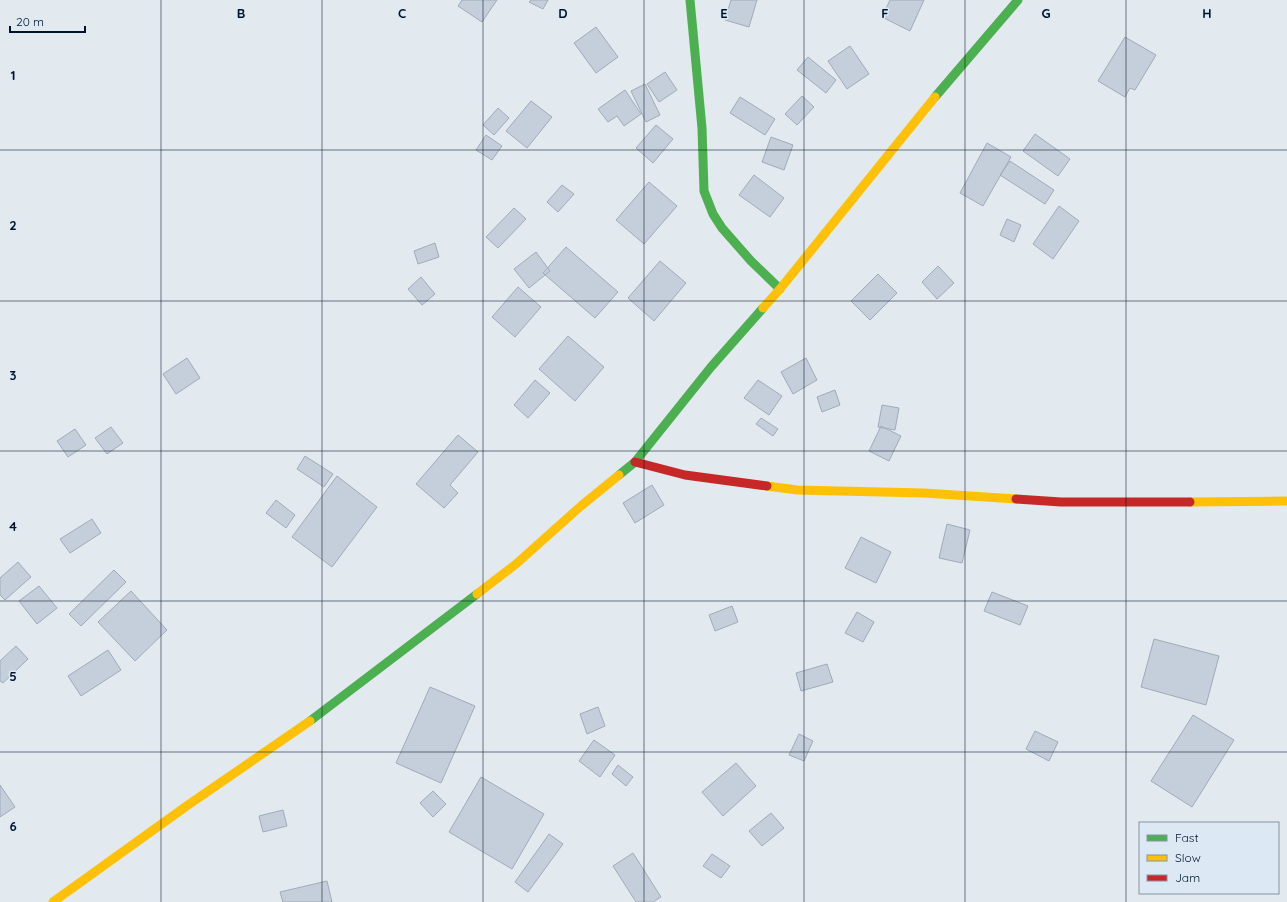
<svg xmlns="http://www.w3.org/2000/svg" width="1287" height="902" font-family="Quicksand,sans-serif">
	<style>
		.building { fill: #c5cedb; stroke: #a1aab9 }
		.lines { fill: none; stroke-linecap: round; stroke-linejoin: round }
		.fast { stroke: #4caf50; stroke-width: 9 }
		.slow { stroke: #ffc107; stroke-width: 9 }
		.jam { stroke: #c62828; stroke-width: 9 }
		.grid { fill: none; stroke: #001429; stroke-width: 1; stroke-opacity: 0.55 }
		.grid-label { font-size: 13px; text-anchor: middle; font-weight: bold; fill: #001429; stroke: #dce9f5; stroke-width: 3; stroke-linejoin: round; paint-order: stroke }
	</style>
	<rect width="100%" height="100%" fill="#e2e9ef"/>
	<path class="building" d="M462,0h35l-15,22 -24,-16z
		M531,0h17l-5,9 -14,-7z
		M731,0h26l-8,27 -24,-7z
		M890,0h34l-14,31 -28,-14z
		M596,27l22,30 -22,16 -22,-30z
		M1125,37l31,18 -21,35 -5,-2 -5,9 -27,-16z
		M850,46l19,28 -22,15 -19,-28z
		M808,57l28,23 -10,13 -29,-23z
		M665,72l12,18 -18,12 -12,-18z
		M645,84l15,31 -14,7 -15,-31z
		M625,90l16,24 -17,12 -7,-10 -9,6 -10,-13z
		M802,96l12,11 -17,18 -12,-11z
		M740,97l35,22 -10,16 -35,-22z
		M531,101l21,16 -25,31 -21,-17z
		M498,108l11,10 -15,17 -11,-10z
		M656,125l17,14 -20,24 -17,-15z
		M1035,134l35,25 -12,17 -35,-25z
		M486,135l16,11 -10,14 -16,-10z
		M771,137l22,8 -9,25 -22,-8z
		M987,143l24,14 -28,49 -23,-13z
		M1010,161l44,29 -9,14 -45,-29z
		M754,175l30,23 -14,19 -31,-22z
		M649,182l28,24 -33,38 -28,-24z
		M562,185l12,9 -16,18 -11,-10z
		M1059,206l20,15 -26,38 -20,-15z
		M514,208l12,11 -28,29 -12,-11z
		M1007,219l14,6 -7,17 -14,-7z
		M435,243l4,14 -21,7 -4,-13z
		M566,247l52,45 -23,26 -52,-45z
		M536,252l14,19 -21,17 -15,-19z
		M660,261l26,22 -32,38 -26,-23z
		M938,266l16,17 -17,16 -15,-17z
		M878,274l19,19 -27,27 -19,-19z
		M421,277l14,17 -13,11 -14,-16z
		M518,287l23,20 -26,30 -23,-20z
		M568,336l36,31 -29,34 -36,-32z
		M187,358l13,20 -24,16 -13,-20z
		M806,358l11,22 -24,14 -12,-22z
		M535,380l15,13 -22,25 -14,-13z
		M758,380l24,16 -13,19 -25,-17z
		M835,390l5,15 -18,7 -5,-15z
		M882,405l17,3 -4,22 -17,-3z
		M761,418l17,11 -5,7 -17,-12z
		M881,426l20,10 -12,25 -20,-10z
		M111,427l12,16 -16,11 -12,-16z
		M75,429l11,16 -18,12 -11,-16z
		M458,435l20,17 -28,33 8,8 -14,15 -28,-24z
		M305,456l28,18 -9,13 -27,-18z
		M337,476l40,31 -45,60 -40,-30z
		M652,485l12,20 -29,18 -12,-20z
		M276,500l19,15 -9,13 -20,-15z
		M92,519l9,14 -31,20 -10,-14z
		M947,524l23,6 -8,33 -23,-5z
		M861,537l30,15 -15,31 -31,-15z
		M18,562l13,15 -26,23 -5,-5v-17z
		M114,570l12,12 -45,44 -12,-12z
		M39,586l18,22 -20,16 -18,-23z
		M131,591l36,39 -32,31 -37,-39z
		M992,592l36,14 -8,19 -36,-14z
		M732,606l6,16 -23,9 -6,-16z
		M857,612l17,10 -11,20 -18,-9z
		M1154,639l65,17 -13,49 -65,-18z
		M16,646l12,13 -25,24 -3,-2v-20z
		M108,650l13,20 -40,26 -13,-20z
		M827,664l6,18 -32,9 -5,-18z
		M430,687l45,19 -34,77 -45,-20z
		M598,707l7,19 -18,8 -7,-20z
		M1193,715l41,25 -42,67 -41,-26z
		M1035,731l23,11 -9,19 -23,-12z
		M799,734l14,7 -9,20 -15,-6z
		M594,740l21,15 -15,22 -21,-16z
		M736,763l20,23 -33,30 -21,-24z
		M618,765l15,12 -7,9 -14,-12z
		M481,777l63,37 -32,55 -63,-37z
		M0,785l15,22 -15,10z
		M433,791l13,13 -13,13 -13,-14z
		M283,810l4,16 -24,6 -4,-16z
		M771,813l13,15 -22,18 -13,-15z
		M549,834l14,10 -35,48 -13,-10z
		M633,853l28,44 -8,5h-17l-23,-36z
		M712,854l18,12 -9,12 -18,-12z
		M327,881l5,21h-49l-3,-10z"/>
	<g class="lines">
		<path class="fast" d="M690,0l12,128 2,63 9,23 9,14 29,33 29,28
			M935,97l83,-97
			M619,475l16,-13 76,-95 52,-59
			M310,721l167,-127"/>
		<path class="slow" d="M763,308l17,-19 155,-192
			M767,486l30,4 127,3 92,6
			M1190,502l97,-1
			M477,594l39,-30 65,-58 38,-31
			M53,902l135,-97 122,-84"/>
		<path class="jam" d="M635,462l50,13 82,11
			M1016,499l45,3h129"/>
	</g>
	<path class="grid" d="M161,0v902M322,0v902M483,0v902M644,0v902M804,0v902M965,0v902M1126,0v902M0,150h1287M0,301h1287M0,451h1287M0,601h1287M0,752h1287"/>
	<g class="grid-label">
		<text x="241" y="18">B</text>
		<text x="402" y="18">C</text>
		<text x="563" y="18">D</text>
		<text x="724" y="18">E</text>
		<text x="885" y="18">F</text>
		<text x="1046" y="18">G</text>
		<text x="1207" y="18">H</text>
		<text x="13" y="80">1</text>
		<text x="13" y="230">2</text>
		<text x="13" y="380">3</text>
		<text x="13" y="531">4</text>
		<text x="13" y="681">5</text>
		<text x="13" y="831">6</text>
	</g>
	<rect x="1139" y="822" width="140" height="72" fill="#dce9f5" stroke="#8494a3"/>
	<rect x="1147" y="835" width="20" height="6" fill="#4caf50" stroke="#8494a3"/>
	<text x="1175" y="842" font-size="12" fill="#001429">Fast</text>
	<rect x="1147" y="855" width="20" height="6" fill="#ffc107" stroke="#8494a3"/>
	<text x="1175" y="862" font-size="12" fill="#001429">Slow</text>
	<rect x="1147" y="875" width="20" height="6" fill="#c62828" stroke="#8494a3"/>
	<text x="1175" y="882" font-size="12" fill="#001429">Jam</text>
	<path d="M10 26v6h75v-6" fill="none" stroke="#001429" stroke-width="2"/>
	<text x="16" y="26" font-size="12" fill="#001429" stroke="#dce9f5" stroke-width="3" paint-order="stroke">20 m</text>
</svg>
